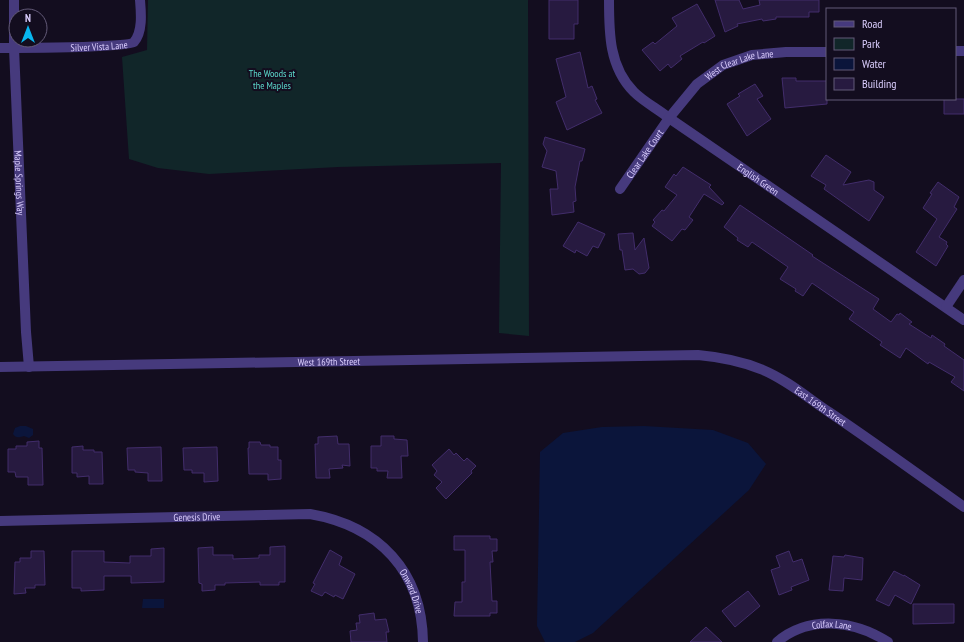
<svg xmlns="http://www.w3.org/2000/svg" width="964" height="642" font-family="'PT Sans Narrow',sans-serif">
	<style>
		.green { fill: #112629 }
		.water { fill: #0b153b }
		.building { fill: #271a40; stroke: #422d6b }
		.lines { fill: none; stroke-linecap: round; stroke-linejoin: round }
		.minor { stroke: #463a7d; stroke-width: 10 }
		.tertiary { stroke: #463a7d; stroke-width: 10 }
		.labels { text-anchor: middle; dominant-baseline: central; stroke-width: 4; stroke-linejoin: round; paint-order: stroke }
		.street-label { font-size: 10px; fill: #dacdfd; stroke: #130d1f }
		.park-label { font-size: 10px; fill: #5cdacd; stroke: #130d1f }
	</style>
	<rect width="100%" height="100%" fill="#130d1f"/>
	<path class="green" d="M148,0h380l1,336 -30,-3 2,-170 -163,4 -129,7 -51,-6 -29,-9 -7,-102 25,-7z"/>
	<path class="water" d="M20,426h6l7,3v6l-4,3 -5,-2c-4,1 -8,3 -11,-2l2,-6z
		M644,426l69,4 35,13 18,21 -17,26 -156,143 -18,9h-30l-8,-16 3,-174 23,-19 39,-6z
		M143,599h21v9h-22z"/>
	<path class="building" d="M549,0h29v24h-4v15h-25z
		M715,0h24l4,9 17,-4 -1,-5h60v12h-10v5h-33v2l-13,2 -1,-2 -25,5 1,2 -13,6z
		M697,4l18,32 -11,7 -1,-1 -23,14 2,3 -11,9 -3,-4 -8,7 -18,-21 11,-8 2,2 22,-18 -5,-8z
		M580,52l8,36 4,-2 5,13 -2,1 7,13 -35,17 -11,-28 10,-5 -10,-38z
		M782,78h14v3h31v23l-42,4z
		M755,84l8,12 -6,3 14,20 -24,17 -20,-32 13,-8 -2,-2z
		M944,99h20v15h-20z
		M545,137l40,12 -3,12h-2l-5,26 1,14 -3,1 1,10 -22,3 -2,-26h8l-2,-18 -14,-4 5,-16 -4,-7z
		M826,155l25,17 -8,13 26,-5 5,2v8l10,7 -15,24 -45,-32 2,-4 -15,-9z
		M683,167l28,18 -2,2 15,16 -2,2 -18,-11 -15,23 4,3 -8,10 -3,-1 -10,12 -20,-15 3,-4 -2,-2 9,-10 2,1 13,-16 -12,-8 9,-13 2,2z
		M938,182l21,15 -5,10 3,2 -18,28 8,5 -1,2 2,2 -12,20 -20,-14 21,-33 -14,-11 9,-14 -2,-1z
		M740,205l73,50 -1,1 67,43 -6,10 18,13 6,-8 2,1 1,-2 12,9 -3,2 22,14 1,-3 13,9 -1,2 20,14v31l-13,-9 4,-5 -26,-15 -1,2 -22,-16 -6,10 -20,-13 2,-3 -33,-23 5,-7 -42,-29 -9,13 -8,-5 1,-2 -16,-10 8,-12 -36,-25 -4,5 -11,-7 1,-2 -14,-11z
		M578,222l27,12 -7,14 -5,-2 -6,10 -11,-6 -1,3 -12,-7z
		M633,233l2,17 9,-12 5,30 -4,5 -6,1 -6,-5 -8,1 -3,-20h-2l-2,-16z
		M337,436l1,8h11l1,22 -8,-1 1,3 -14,1 1,9h-14l-1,-34h3v-7z
		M381,436h13v3l13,1 1,16h-7l1,22h-15l1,-7h-11v-3h-6v-22h10z
		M39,441v7h3l1,37h-15v-8h-12l-1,-5h-7v-23h8v-3h11v-4z
		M249,442h11l1,3h9v2h8v13h3v19l-13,1v-6h-19l-1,-26h1z
		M83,446v4h11v2h8l1,32h-14v-8l-12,1v-4h-5v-26z
		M161,447l1,34h-14v-8l-13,-1v-2h-7l-1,-22z
		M217,447l1,34 -14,1v-9h-12v-3h-8l-1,-22z
		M449,449l5,6 2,-2 8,8 3,-3 9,8 -5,5 1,2 -26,26 -10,-11 6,-6 -8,-7 3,-4 -5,-6z
		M454,536h36v3h7v12h-5l1,11h-3l2,39h5v12h-7v3h-36l1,-14h7v-20h3v-32h-11z
		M285,546v36h-6v3h-19v-3l-35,1v2h-10v5l-13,1v-7l-3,-1 -1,-35 15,-1v8h20v4l26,-1v-3h11v-8z
		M164,548v34l-33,1v-7h-27v14l-23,1v-3h-9v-37h32v11l26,1v-7h21v-7z
		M330,550l12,7 -3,8 16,9 -12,25 -8,-4 -1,2 -9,-5 -3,4 -11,-5 4,-7 -2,-1z
		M31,551h13l1,34h-10v3h-10l1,5 -12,1 1,-32h5v-4h11z
		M789,551l4,11 9,-3 7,21 -18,7 1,3 -13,5 -8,-25 9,-3 -4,-11z
		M845,555l18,3 -1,22 -18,-2 -1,13 -14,-1 4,-34 11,1z
		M894,571l10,5v-1l16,10 -9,19 -16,-9 -6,11 -13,-6z
		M748,591l12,15 -25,21 -13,-16z
		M913,604h41v19l-41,1z
		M374,613l1,7 11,-1 3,13h-3l1,10h-36l-1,-11 7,-1 -1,-7h4l-1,-8z
		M706,627l16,15h-32z"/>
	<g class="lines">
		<g class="minor">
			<path id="s1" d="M14,0v48l12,284 3,35"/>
			<path id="s2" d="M609,0c0,33 0,67 25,92 10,10 24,17 35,26l295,202"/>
			<path id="s3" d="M0,48c16,0 128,0 134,-6 9,-10 7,-30 6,-42"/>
			<path d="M955,51h9"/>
			<path id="s4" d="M620,189l49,-71 28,-34 26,-19 29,-10 34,-3h41"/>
			<path d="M946,307l18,-27"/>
			<path id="s5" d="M0,521l310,-7c69,12 112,57 113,128"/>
			<path id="s6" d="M777,642c32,-27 77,-22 111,0"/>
		</g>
		<path class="tertiary" id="s7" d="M0,367l698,-12c22,2 44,6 65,15 24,10 45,28 66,42 46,31 90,63 135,95"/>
	</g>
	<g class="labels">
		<g class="street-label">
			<text stroke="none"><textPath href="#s3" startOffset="99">Silver Vista Lane</textPath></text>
			<text stroke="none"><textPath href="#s4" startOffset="178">West Clear Lake Lane</textPath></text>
			<text stroke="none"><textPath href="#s4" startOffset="43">Clear Lake Court</textPath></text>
			<text stroke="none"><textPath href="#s2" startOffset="250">English Green</textPath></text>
			<text stroke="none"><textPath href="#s1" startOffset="183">Maple Springs Way</textPath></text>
			<text stroke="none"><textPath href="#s7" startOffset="329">West 169th Street</textPath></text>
			<text stroke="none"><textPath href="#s7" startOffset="833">East 169th Street</textPath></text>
			<text stroke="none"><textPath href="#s5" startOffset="197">Genesis Drive</textPath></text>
			<text stroke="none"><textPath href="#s5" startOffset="445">Onward Drive</textPath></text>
			<text stroke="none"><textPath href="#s6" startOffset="59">Colfax Lane</textPath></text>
		</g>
		<g class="park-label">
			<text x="272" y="73">The Woods at<tspan x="272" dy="12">the Maples</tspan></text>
		</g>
	</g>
	<rect x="826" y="8" width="130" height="92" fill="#130d1f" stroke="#635a78"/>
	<rect x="834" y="21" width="20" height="6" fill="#463a7d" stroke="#635a78"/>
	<text x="862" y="28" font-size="12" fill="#dacdfd">Road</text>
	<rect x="834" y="38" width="20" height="12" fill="#112629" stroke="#635a78"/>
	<text x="862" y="48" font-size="12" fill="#dacdfd">Park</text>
	<rect x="834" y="58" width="20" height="12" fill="#0b153b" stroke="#635a78"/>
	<text x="862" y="68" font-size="12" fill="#dacdfd">Water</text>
	<rect x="834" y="78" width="20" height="12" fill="#271a40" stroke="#635a78"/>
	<text x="862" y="88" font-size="12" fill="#dacdfd">Building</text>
	<g transform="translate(28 28)"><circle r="19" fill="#130d1f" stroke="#635a78"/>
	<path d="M0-3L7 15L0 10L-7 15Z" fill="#08b6ef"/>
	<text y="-6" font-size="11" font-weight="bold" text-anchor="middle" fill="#dacdfd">N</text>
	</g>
</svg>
